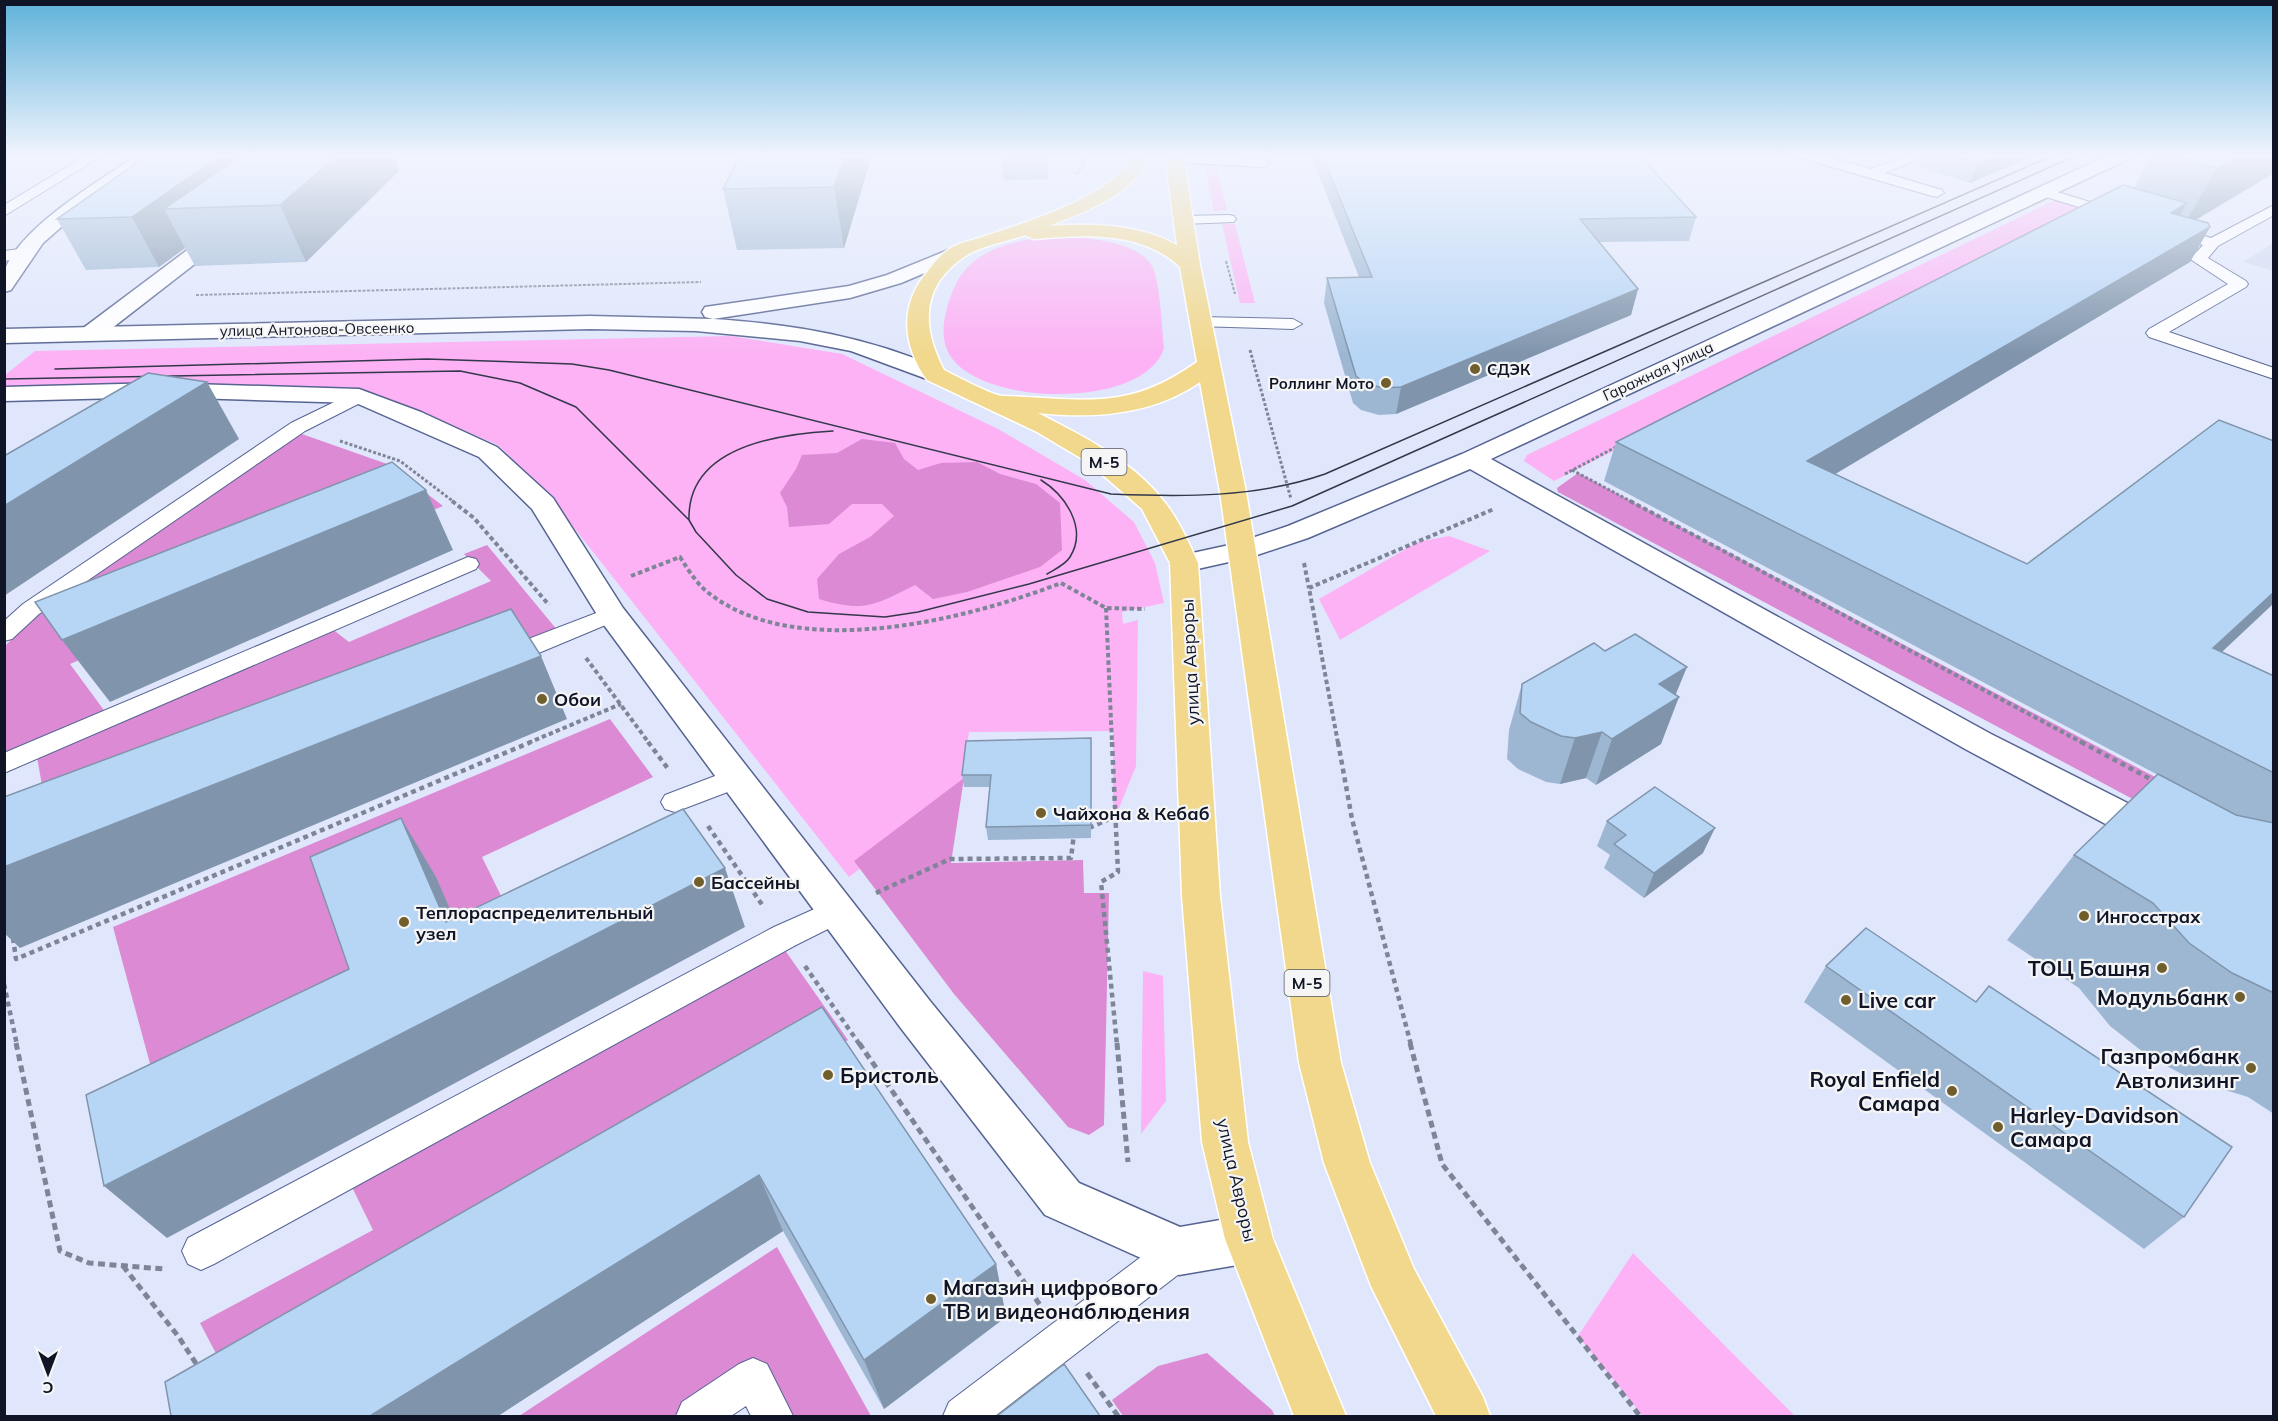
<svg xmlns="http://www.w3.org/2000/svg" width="2278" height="1421" font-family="Mulish,sans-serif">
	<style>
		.built { fill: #d0d8f0 }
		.green { fill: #fcb2f4 }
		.forest { fill: #dc8ad4 }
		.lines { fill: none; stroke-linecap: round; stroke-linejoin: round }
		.service-casing { stroke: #566491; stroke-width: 2 }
		.minor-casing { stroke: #566491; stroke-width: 3 }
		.secondary-casing { stroke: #566491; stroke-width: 3 }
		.primary-casing { stroke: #fff; stroke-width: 3 }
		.path-far4 { stroke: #7f8598; stroke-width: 2; stroke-dasharray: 3 1.5; stroke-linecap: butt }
		.path-far3 { stroke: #7f8598; stroke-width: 3; stroke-dasharray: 3 2; stroke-linecap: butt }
		.path-far2 { stroke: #7f8598; stroke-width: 4; stroke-dasharray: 4.5 3; stroke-linecap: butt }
		.path-far1 { stroke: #7f8598; stroke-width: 4.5; stroke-dasharray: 5 4; stroke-linecap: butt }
		.path { stroke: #7f8598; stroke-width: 5; stroke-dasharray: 7 4.5; stroke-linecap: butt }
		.service { fill: #fff; fill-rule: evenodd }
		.minor { fill: #fff; fill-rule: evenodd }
		.secondary { fill: #fff; fill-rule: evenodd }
		.primary { fill: #f1d88c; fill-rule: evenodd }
		.tram { stroke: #32374a; stroke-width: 1.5 }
		.wall { fill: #9db7d3 }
		.shaded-wall { fill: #8095ac }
		.building { fill: #b7d5f5; stroke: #8095ac; stroke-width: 1.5 }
		.poi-dot { fill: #705f2d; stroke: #f5f5f5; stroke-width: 2 }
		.labels { text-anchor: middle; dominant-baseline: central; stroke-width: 4.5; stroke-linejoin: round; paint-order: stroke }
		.far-street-label { font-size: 15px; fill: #0f1426; stroke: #f5f5f5 }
		.far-poi-label { font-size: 15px; font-weight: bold; fill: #0f1426; stroke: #f5f5f5; text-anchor: start }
		.shield { fill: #f5f5f5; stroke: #545864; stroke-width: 1.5 }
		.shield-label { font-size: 16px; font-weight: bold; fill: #0f1426 }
		.street-label { font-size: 18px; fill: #0f1426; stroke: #f5f5f5 }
		.poi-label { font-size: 18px; font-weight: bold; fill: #0f1426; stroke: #f5f5f5; text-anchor: start }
		.near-poi-label { font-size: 21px; font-weight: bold; fill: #0f1426; stroke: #f5f5f5; text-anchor: end }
	</style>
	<rect width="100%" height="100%" fill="#e0e7fc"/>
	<path class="built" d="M2273,243v28l-30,-9z"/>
	<path class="green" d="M1204,165h12l11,45 -13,1z
		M2055,200l37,8 -538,273 -30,-20 3,-6z
		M1222,224h13l20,79h-15z
		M1043,237c28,-1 93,1 109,29 8,14 10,63 12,82 -19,64 -199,59 -218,-1 -6,-17 0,-39 6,-54 15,-41 52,-50 91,-56z
		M731,336l111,18 156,75 87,51 49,42 21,41 9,40 -42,9 1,12 15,-4 -2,146 -23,57v-92l-144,1 -8,59 -112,86 -304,-386 -47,-46 -82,-35 -117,-23 -294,3v-15l30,-24z
		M1449,536l41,15 -150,89 -21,-41 99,-57z
		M1143,971l20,5 3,125 -25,33z
		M1633,1253l162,163h-152l-65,-80z"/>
	<path class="forest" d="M299,433l91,32 53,41 -373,158 36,49 -101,44v-111l35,-35z
		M862,439l33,4 9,16 14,11 23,-7 36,-1 23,12 36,10 24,19 2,47 -22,17 -73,25 -34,7 -18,-14c-40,20 -51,28 -96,14l-2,-20 22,-25 31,-17 24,-21 -12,-12h-30l-23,20 -40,3 -2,-20 -7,-14 16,-24 6,-14 35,-2z
		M1578,473l695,366v35l-715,-382 -1,-4z
		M487,545l71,86 -508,200 -13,-74 294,-129 18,14 142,-61 -27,-27z
		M610,719l43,58 -171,80 26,53 -342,213 -53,-196z
		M964,778l-13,85 132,-3 1,33h25l-5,232 -15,10 -21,-8 -114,-133 -100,-133z
		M782,946l66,94 -618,376h-38l40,-32 -32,-61 173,-93 -24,-49z
		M777,1247l94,169h-93l-23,-44 -65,44h-171z
		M1207,1353l65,57 3,6h-152l-11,-16 46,-34z"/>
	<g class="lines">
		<defs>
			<path id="service" d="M87,155h16l-99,61v-11z
				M1175,155l88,4 7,4 -7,4 -93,-5 -2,-3z
				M1799,155h21l51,14 37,-14h19l-42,18 57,17 2,3 -7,4 -5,-1 -131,-38z
				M2041,187l82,25 2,3 -7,4 -82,-25 -2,-3z
				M2274,205v10l-56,31 -10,12 38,23 2,3 -2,3 -77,45 105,36v11l-125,-42 -3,-4 3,-4 79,-45 -38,-25 13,-14 -38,-12 -3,-3 3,-3 5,-2 41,13z
				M1229,215l5,1 2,3 -2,3 -51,2 -7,-4 7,-4z
				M27,248l5,2 3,3 -3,3 -28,5v-10z
				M1201,317l92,2 9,5 -9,5 -98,-3 -3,-4z
				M359,390l9,6 -2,4 -61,31 -266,183 -27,25 -8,2v-20l19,-17 268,-181z
				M468,557l8,2 3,5 -3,5 -472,204v-20z
				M612,607l8,2 4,5 -4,5 -110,46 -9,2 -9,-2 -3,-6 3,-6z
				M736,768l10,3 3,7 -3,7 -71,27 -10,-3 -4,-7 4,-7z
				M837,899l11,4 4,8 -4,8 -52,26 -582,319 -13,6 -13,-6 -6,-13 6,-13 586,-311z
				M1179,1232l13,6 6,13 -6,13 -197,152h-52l6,-14 217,-164z
				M753,1358l14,6 26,52h-42l-5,-10 -15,10h-55l6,-14 57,-38z"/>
			<path id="minor" d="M137,155h20l-89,66 -25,22 -32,47 -7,2c0,-7 -1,-17 1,-23 18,-44 93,-87 132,-114z
				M2109,155h23l-3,4 -638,300 500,275 178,90 5,10 -5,10 -13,4 -13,-4 -176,-94 -497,-281 -162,69 -57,19 -67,15 -10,-3 -4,-6 4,-6 60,-13 54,-18 174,-72z
				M225,225l7,2 3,4 -3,4 -134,104h-16l-3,-5 3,-5 136,-102z
				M160,383l199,6 62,23 76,35 56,51 70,110 307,393 149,182 101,44 69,-12 17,7 7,17 -7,17 -17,7 -70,12 -134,-60 -145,-188 -299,-406 -69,-112 -53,-52 -123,-54 -196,-6 -156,4v-14z"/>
			<path id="secondary" d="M958,246l7,2 3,4 -3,4 -64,27 -51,15 -137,21c81,5 156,18 230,51l4,5 -4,5 -8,2 -84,-31 -51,-10 -104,-10 -106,-2 -586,14v-14l586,-13 123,3 -8,-2 -3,-5 3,-5 144,-21 38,-11z"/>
			<path id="primary" d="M1128,155h18c-3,37 -67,59 -97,71 43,-3 89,-2 128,19l-12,-90h18l17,110 46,227 95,571 29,100 44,106 69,128 7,19h-54l-65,-130 -47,-123 -25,-100 -79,-571 -20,-110c-47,33 -106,37 -162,31 43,22 93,47 124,86 16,19 26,42 36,64l22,333 28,246 25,97 73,177h-52l-69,-177 -23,-97 -20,-246 -12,-333 -28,-54 -53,-46 -52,-31 -110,-52c-25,-35 -28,-76 1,-109 6,-8 14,-18 23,-23 9,-6 24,-8 34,-12 33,-11 140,-43 143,-81zM1025,235l8,4c50,-4 108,-9 147,28l17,95c-72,51 -113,36 -194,34 -10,0 -47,-20 -59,-26 -22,-42 -24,-83 20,-113 16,-11 42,-15 61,-22z"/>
		</defs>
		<use href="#service" class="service-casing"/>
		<use href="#minor" class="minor-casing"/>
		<use href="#secondary" class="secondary-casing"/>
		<use href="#primary" class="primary-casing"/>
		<path class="path-far4" d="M1077,174l11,-19
			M1226,261l9,33
			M196,295l505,-13"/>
		<path class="path-far3" d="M1250,350l41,149
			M340,441l60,20 54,41
			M1572,470l60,32
			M1565,474l51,-27"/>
		<path class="path-far2" d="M452,501l22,17 75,87
			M1630,501l453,242
			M1304,563l5,25
			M631,576l49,-19c7,11 15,24 25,33 87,74 261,30 356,-7l45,25 39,1
			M1106,608l6,135
			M586,658l63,85
			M528,743l93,-39
			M1338,743l-29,-155 185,-79"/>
		<path class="path-far1" d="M648,742l21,28
			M1112,742l6,130 -17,10 16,163
			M1338,742l14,77 59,226
			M2081,742l75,40
			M708,826l55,80
			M1089,828l27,-12
			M876,893l74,-34 121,-1 3,-24
			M13,938l3,21 515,-217
			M805,966l55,79
			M4,984l13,61"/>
		<path class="path" d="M16,1043l44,208 29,12 75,6
			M859,1043l181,262
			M1117,1043l11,119
			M1410,1043l32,121 198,252
			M123,1266l55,70 21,32
			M1087,1373l31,43"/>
		<use href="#service" class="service"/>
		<use href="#minor" class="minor"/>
		<use href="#secondary" class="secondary"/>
		<use href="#primary" class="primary"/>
		<path class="tram" d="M55,369l372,-10 145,5 37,6 502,124c72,3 145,4 214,-20l729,-319
			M4,379l456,-8 60,12 56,24 113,113 7,12 40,43 31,24 41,13 77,5 33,-5 111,-28 263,-78 785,-351
			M1041,480c24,15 47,48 29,77 -5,8 -15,12 -23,17
			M689,520c-2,-73 88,-86 144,-89"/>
	</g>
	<path class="wall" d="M148,155h245l6,16 -93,91 -111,4 -10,-18 -26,19 -73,3 -29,-51z
		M740,155h132l-28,93 -107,2 -14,-61z
		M1002,155h46v24l-44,1z
		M1311,155h328l57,62 -7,24 -90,1 39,47 -7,26 -235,99 -17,1 -18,-5 -8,-7 -29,-100 3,-25 32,-1z
		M1915,155h121l-66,28 -59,-19z
		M2151,155h123v18l-78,47 14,7 -20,35 -355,212 192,90 247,-123v162l-52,49 52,24v438l-26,-17 -55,-17 -45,-24 -38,-30 -31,-38 -72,-48 67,-85 84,-80 -554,-294 12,-39 518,-254z
		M1522,684l154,11 -15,49 -65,41 -10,-7 -26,6 -14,-2 -28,-13 -11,-10 2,-29z
		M1091,738v100l-103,2 -2,-13 4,-40h-26l-2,-12z
		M1607,821l96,32 -59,45 -40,-30 6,-13 -13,-9z
		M1826,966l150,36 208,215 -40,32 -340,-247z
		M822,1007l174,257 10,53 -122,92 -101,-178 -285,185z"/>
	<path class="shaded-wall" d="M221,155h72l-129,54 21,39 -26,19 -27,-50z
		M338,155h55l6,16 -93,91 -26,-57z
		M845,155h27l-28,93 -10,-61z
		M1047,155h1v24z
		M2001,155h35l-66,28 8,-19z
		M2240,155h34v18l-91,54 34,-59z
		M2187,203l-19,34 3,-24z
		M2210,227l-20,35 -400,239 17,-40z
		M1638,289l-7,26 -235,99 5,-27z
		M207,382l32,57 -235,157v-90z
		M426,490l27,60 -343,152 -48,-62z
		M2274,592v11l-93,87 32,-42z
		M541,656l26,63 -547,229 -16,-15v-66z
		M1687,667l-14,34 6,-4 -18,47 -65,41 16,-46 47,-55z
		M1602,732l-16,46 -26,6 15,-46z
		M401,818l35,59 45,103 -35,-58z
		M1715,828l-12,25 -59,45 10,-25z
		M725,868l20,59 -578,311 -63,-52z
		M759,1175l24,56 -285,185h-128z
		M996,1264l10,53 -122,92 -20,-49z"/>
	<path class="building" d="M148,155h73l-89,62 -75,2z
		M242,155h96l-58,50 -116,4z
		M740,155h105l-11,32 -111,2z
		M1322,155h317l57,62 -116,2 58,70 -237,98 -18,1 -18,-5 -9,-7 -29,-98 45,-1z
		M1948,155h53l-23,9z
		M2170,155h70l-23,13z
		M2123,185l64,18 -16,10 37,10 2,4 -403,234 220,103 192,-144 55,21v151l-61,56 61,28v97l-658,-331z
		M148,373l59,9 -203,124v-50z
		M392,462l34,28 -364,150 -27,-38z
		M511,609l30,47 -537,211v-70z
		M1635,634l52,33 -28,17 20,13 -67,42 -10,-7 -27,6 -14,-2 -30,-14 -11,-9 2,-29 72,-41 11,8z
		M1091,738v87l-105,2 5,-52h-29l4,-34z
		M2158,774l78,41 38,8v170l-42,-20 -43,-30 -36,-40 -79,-48z
		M1655,787l60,41 -61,45 -40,-29 12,-9 -19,-14z
		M683,809l42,59 -621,318 -18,-91 263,-126 -39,-112 91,-39 45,104z
		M1866,928l110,74 13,-16 243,161 -48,70 -358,-251z
		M822,1007l174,257 -132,96 -105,-185 -389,241h-199l-6,-34z
		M1064,1364l36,52h-103z"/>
	<linearGradient id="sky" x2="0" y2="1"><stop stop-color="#5fb2da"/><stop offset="0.44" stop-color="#f1f4fe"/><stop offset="1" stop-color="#f1f4fe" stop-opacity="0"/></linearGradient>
	<rect width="2278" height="354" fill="url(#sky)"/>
	<g class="poi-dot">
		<circle cx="1475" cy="369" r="6"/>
		<circle cx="1386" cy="383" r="6"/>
		<circle cx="542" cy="699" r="6"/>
		<circle cx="1041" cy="813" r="6"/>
		<circle cx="699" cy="882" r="6"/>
		<circle cx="2084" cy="916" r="6"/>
		<circle cx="404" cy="922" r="6"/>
		<circle cx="2162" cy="968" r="6"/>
		<circle cx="2240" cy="997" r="6"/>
		<circle cx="1846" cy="1000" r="6"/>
		<circle cx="2251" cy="1068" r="6"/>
		<circle cx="828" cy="1075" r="6"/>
		<circle cx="1952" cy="1091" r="6"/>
		<circle cx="1998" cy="1127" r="6"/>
		<circle cx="931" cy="1299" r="6"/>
	</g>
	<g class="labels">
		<g class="far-street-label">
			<text transform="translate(317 329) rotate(-1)">улица Антонова-Овсеенко</text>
			<text transform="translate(1658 371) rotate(-25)">Гаражная улица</text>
		</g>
		<g class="far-poi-label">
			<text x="1487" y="369">СДЭК</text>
			<text x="1374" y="383" text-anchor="end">Роллинг Мото</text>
		</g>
		<g class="shield">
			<rect x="1081.5" y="449" width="45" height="26" rx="4.5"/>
			<rect x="1284.5" y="970" width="45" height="26" rx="4.5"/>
		</g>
		<g class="shield-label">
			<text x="1104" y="462">М-5</text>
			<text x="1307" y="983">М-5</text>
		</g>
		<g class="street-label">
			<text transform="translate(1190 662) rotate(-93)">улица Авроры</text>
			<text transform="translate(1237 1180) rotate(77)">улица Авроры</text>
		</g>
		<g class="poi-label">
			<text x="554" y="699">Обои</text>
			<text x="1053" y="813">Чайхона &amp; Кебаб</text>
			<text x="711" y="882">Бассейны</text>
			<text x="416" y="912">Теплораспределительный<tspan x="416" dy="21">узел</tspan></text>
			<text x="2096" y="916">Ингосстрах</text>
		</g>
		<g class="near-poi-label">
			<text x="2150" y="968">ТОЦ Башня</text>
			<text x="2228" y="997">Модульбанк</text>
			<text x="1858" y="1000" text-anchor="start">Live car</text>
			<text x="2239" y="1056">Газпромбанк<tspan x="2239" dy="24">Автолизинг</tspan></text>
			<text x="840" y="1075" text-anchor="start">Бристоль</text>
			<text x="1940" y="1079">Royal Enfield<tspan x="1940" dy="24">Самара</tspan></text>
			<text x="2010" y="1115" text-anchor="start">Harley-Davidson<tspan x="2010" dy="24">Самара</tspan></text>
			<text x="943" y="1287" text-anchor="start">Магазин цифрового<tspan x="943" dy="24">ТВ и видеонаблюдения</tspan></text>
		</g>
	</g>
	<rect width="2278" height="1421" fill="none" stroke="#0f1426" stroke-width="12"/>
	<g transform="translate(48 1373) rotate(180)" stroke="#f5f5f5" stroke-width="4.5" paint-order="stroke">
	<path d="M0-4.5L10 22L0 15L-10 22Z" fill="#0f1426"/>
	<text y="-9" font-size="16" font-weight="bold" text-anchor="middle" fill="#0f1426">С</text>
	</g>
</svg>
